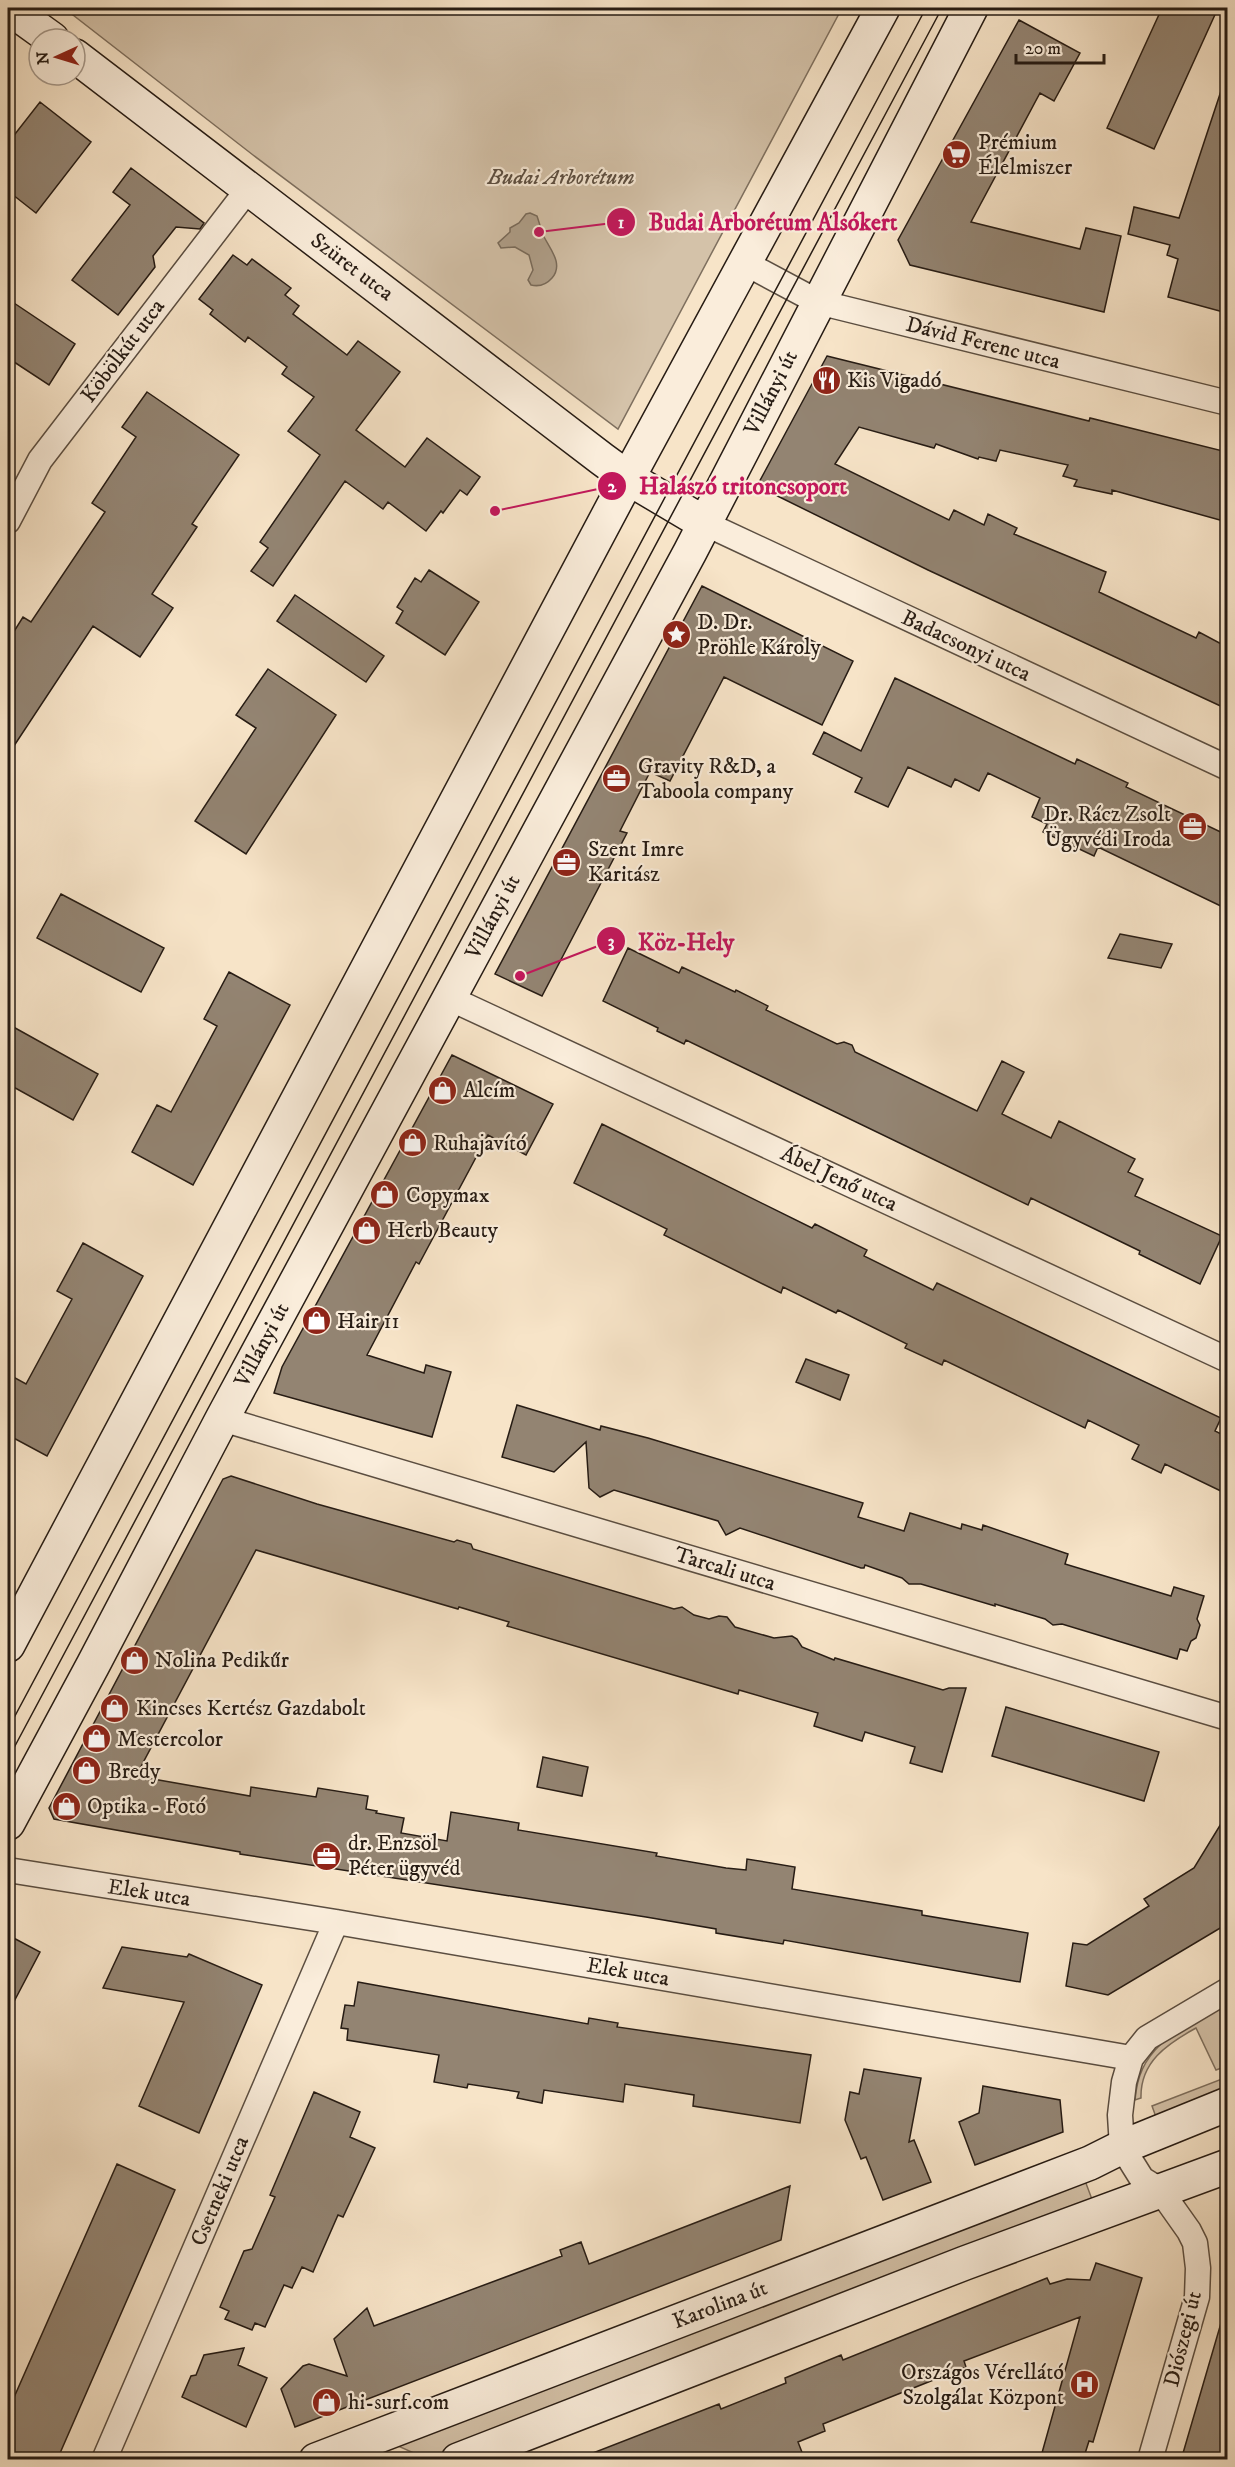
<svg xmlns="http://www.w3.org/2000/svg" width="1235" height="2467" font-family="'IM FELL DW Pica',serif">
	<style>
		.green { fill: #d4c2a9; stroke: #7e6f5e; stroke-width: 1.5 }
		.water { fill: #b0a08b; stroke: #796b5b; stroke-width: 1.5 }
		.building { fill: #938472; stroke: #271c14; stroke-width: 1.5 }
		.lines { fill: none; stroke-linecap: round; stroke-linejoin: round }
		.street-casing { stroke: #5b4e41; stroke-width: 27 }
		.secondary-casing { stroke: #271c14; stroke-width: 36 }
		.street { stroke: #faeddb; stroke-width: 24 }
		.secondary { stroke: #faeddb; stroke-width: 33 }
		.tram { stroke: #271c14; stroke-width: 1.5 }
		.labels { text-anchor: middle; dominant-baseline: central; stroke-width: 4.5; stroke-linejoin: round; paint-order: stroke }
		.poi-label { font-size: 22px; fill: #271c14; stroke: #faeddb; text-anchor: start }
		.park-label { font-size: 22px; font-style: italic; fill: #5b4e41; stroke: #faeddb }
		.street-label { font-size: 22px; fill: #271c14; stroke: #faeddb }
		.leader { fill: none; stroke: #c2185b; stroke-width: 2 }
		.callout-dot { fill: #c2185b; stroke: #faeddb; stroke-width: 2 }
		.mark-label { font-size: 18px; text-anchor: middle; font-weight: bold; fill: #fff }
		.callout-label { font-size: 24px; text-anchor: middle; font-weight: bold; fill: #c2185b; stroke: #faeddb; stroke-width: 4.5; stroke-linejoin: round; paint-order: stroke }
	</style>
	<rect width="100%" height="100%" fill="#f7e4c8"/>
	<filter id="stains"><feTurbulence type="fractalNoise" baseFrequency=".00333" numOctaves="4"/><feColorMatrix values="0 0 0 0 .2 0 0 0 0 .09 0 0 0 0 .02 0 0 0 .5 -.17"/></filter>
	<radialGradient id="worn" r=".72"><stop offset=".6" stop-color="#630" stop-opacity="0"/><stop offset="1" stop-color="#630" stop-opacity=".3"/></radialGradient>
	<path class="green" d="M64,8h778l-224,421 -365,-274z
		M1227,2002v64l-11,4 -20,-42c-29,16 -56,34 -55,70l-6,2c2,-24 9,-40 27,-57z
		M1227,2077v12l-71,28 -4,-11z
		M1084,2178l9,24 -666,257 -29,-13 -1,-2z"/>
	<path class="water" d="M530,213l7,3c2,6 4,13 6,19 7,14 21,29 9,43 -6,7 -12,9 -21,7l-3,-5 5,-10 -4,-15 -14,-8 -14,1 -3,-5 12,-11v-4l9,-5 7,-9z"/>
	<path class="building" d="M1162,8h56l-64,141 -47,-21z
		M1019,20l61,33 -26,48 -14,-8 -69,129 109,27 6,-21 35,8 -17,76 -194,-47 -12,-25z
		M1223,85l4,1v139l-6,21 6,1v66l-59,-16 10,-38 -11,-4 3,-10 -42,-11 6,-27 45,11z
		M40,102l51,40 -55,71 -28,-22v-48z
		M131,168l73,55 -4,6 -24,-2 -23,29 2,11 -37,48 -46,-35 58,-75 -17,-13z
		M233,255l14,10 5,-6 39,29 -6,7 14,11 -6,8 54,41 11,-14 42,31 -44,58 49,37 22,-29 53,39 -13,18 -7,-5 -17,23 -2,-2 -15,20 -38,-29 -5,7 -38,-28 -72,105 -22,-15 17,-23 -8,-6 60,-87 -32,-24 26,-34 -32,-23 5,-7 -39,-30 -3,5 -35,-28 3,-4 -14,-11z
		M8,299l67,45 -26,41 -41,-27z
		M827,356l262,65 1,-3 137,34v70l-115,-32v4l-38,-8 3,-6 -14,-4 5,-11 -68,-15 -4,11 -17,-4 -1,2 -42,-15 -2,4 -75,-21 -24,37 114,56 5,-10 30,15 4,-11 29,14 -3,6 92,38 -7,20 97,46 3,-6 28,15v62l-299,-139 -171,-84z
		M147,392l92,63 -47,69 5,3 -45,67 21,14 -33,49 -47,-31 -85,129v-114l15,-24 8,5 74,-110 -13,-9 44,-66 -14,-10z
		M429,570l50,32 -34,53 -49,-32 7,-12 -6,-4 18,-29 6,4z
		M702,586l151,75 -31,64 -98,-48 -54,104 -20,-9 -30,59 7,2 -85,163 -47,-22z
		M295,595l89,61 -18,26 -89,-61z
		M268,669l68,46 -90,139 -51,-33 61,-93 -20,-13z
		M895,678l180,86 2,-5 51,24 -2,4 101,48v74l-129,-62 -4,9 -51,-24 4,-8 -15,-7 8,-19 -52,-25 -9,18 -24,-12 -4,8 -43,-20 -20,40 -33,-15 7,-14 -49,-24 11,-22 37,19z
		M61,894l103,54 -23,44 -104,-54z
		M1120,934l52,10 -11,24 -53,-10z
		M628,948l51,25 3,-6 53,25 1,-2 32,16 -2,4 71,34 7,-2 8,3 3,7 122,59 25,-50 22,11 -22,42 49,24 8,-17 76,38 -7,13 15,7 -8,17 87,40 -22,48 -61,-30 1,-3 -109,-53 -3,7 -342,-165 -2,4 -27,-13 1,-3 -55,-27z
		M229,972l61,33 -97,180 -61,-33 25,-47 14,7 46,-86 -13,-7z
		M8,1024l90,50 -25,46 -65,-36z
		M452,1055l101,49 -27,51 -38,-20 -69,129 -3,-2 -49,93 57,18 2,-8 25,7 -19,65 -158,-44 8,-26z
		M602,1124l210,104 3,-4 52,26 -3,6 69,34 4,-7 284,135 -6,13 12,6v57l-62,-30 -4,9 -29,-14 7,-14 -51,-25 -3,8 -141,-68 -2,5 -37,-17 2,-4 -69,-34 -2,3 -53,-26 -2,6 -117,-58 3,-6 -93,-46z
		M83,1243l60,33 -96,180 -39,-21v-61l18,10 46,-85 -15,-8z
		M806,1359l43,16 -9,25 -44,-18z
		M517,1405l83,25 1,-4 47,12 215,65 -5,14 46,14 6,-18 51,16 1,-5 20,6 1,-5 85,29 -3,10 106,32 3,-9 30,9 -7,23 3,6 -4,13 -5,3 -4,10 -7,-2 -3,10 -115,-35 -9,1 -8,-6 -50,-15v2l-74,-22h-12l-7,-6 -37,-13 -1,3h-3l-121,-40 -14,7 -8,-14 -104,-31 -14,7 -11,-9 -3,-46 -32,30 -52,-15z
		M231,1476l86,28 137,38 3,-2 14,4 2,5 201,60 8,-2 12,8 15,4 10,-3 8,1 8,10 39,11 18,-2 5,3 5,8 32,13 1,-2 108,32 6,-2h17l-24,84 -32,-9 5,-16 -50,-15 -3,9 -48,-15 4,-13 -79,-23 -1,4 -231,-68 2,-4 -50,-15 -1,2 -202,-59 -120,226 114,20 1,-9 65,10 2,-9 50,8 -2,13 11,2 -1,2 28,5 -3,15 46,8 4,-29 68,11 -1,7 139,23 -1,3 70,12 20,2 1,-11 48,8 -3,22 130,22v4l106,18 -8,49 -236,-42 -1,4 -67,-11v-4l-70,-12 -406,-63v-2l-186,-33 -5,-11 174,-329z
		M1006,1707l153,45 -15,49 -152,-45z
		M543,1757l45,10 -6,29 -45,-9z
		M1227,1814v110l-119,71 -42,-9 7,-43 14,2 62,-39 -5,-7 50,-31z
		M8,1935l32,17 -32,61z
		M122,1947l65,10 2,-3 73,31 -63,148 -60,-27 45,-104 -81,-14z
		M358,1982l230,42 1,-6 29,5 -1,4 194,28 -11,68 -107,-17 1,-11 -69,-11 -2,18 -79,-12 -2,13 -25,-5 2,-6 -51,-8 -1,4 -33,-6 5,-27 -92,-15 1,-11 -7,-1 4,-23 9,1z
		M864,2069l57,9 -12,64 5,-2 17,42 -48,18 -17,-43 -5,2 -16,-39 5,-28 9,2z
		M983,2086l77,14 3,32 -88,33 -16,-43 20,-9z
		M314,2092l46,20 -10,25 25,11 -32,69 -5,-2 -25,57 -11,-5 -10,21 -8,-3 -19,42 -10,-4 -3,7 -27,-11 4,-8 -9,-4 24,-56 8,-2 23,-52 -5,-2z
		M117,2164l58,26 -118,270h-49v-49z
		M790,2186l-9,54 -486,187 -14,-38 22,-23 6,-2 38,12 -13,-37 33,-31 7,18 188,-70 -2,-6 21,-8 8,22z
		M1096,2263l46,15 -49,164 -4,-1 -6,19h-43l40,-143 -116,44 2,6 -143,57 2,7 -27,11 7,18h-225v-2l139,-54 2,5 65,-26 -1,-5 56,-23 2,5 204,-82 3,6 17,-5 23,1z
		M1221,2323h6v137h-46z
		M244,2348l-6,17 29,13 -21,49 -64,-30 9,-21 5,-1 8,-20z"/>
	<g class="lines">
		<defs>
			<path id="street" d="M745,263l73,39 410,101
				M8,521l32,-61 209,-272
				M704,523l524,245
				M449,998l779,362
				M222,1419l1006,299
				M8,1870l328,52 795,136
				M104,2460l232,-538
				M1150,2460l47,-163 1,-29 -3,-25 -6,-12 -29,-41 -18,-11 -20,-32 -2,-32 4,-33 7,-24 16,-20 81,-48"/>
			<path id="secondary" d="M9,8l43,31
				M75,56l527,403 26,19 76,45
				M8,1645l620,-1167 255,-470
				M8,1823l85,-158 129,-246 468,-867 281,-544
				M316,2460l774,-297 32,-16 106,-43
				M458,2460l507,-197 263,-97"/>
		</defs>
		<use href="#street" class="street-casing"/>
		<use href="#secondary" class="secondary-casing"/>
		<use href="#street" class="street"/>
		<use href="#secondary" class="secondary"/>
		<path class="tram" d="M8,1729l918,-1721
			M8,1759l934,-1751"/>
	</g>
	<defs>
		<symbol id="supermarket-disc" viewBox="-11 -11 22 22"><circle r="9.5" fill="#8f2418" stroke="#faeddb"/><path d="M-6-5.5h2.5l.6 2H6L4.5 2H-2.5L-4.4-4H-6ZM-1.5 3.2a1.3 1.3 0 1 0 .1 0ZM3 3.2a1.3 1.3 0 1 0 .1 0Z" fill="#fff"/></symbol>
		<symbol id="restaurant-disc" viewBox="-11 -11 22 22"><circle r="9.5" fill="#8f2418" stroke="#faeddb"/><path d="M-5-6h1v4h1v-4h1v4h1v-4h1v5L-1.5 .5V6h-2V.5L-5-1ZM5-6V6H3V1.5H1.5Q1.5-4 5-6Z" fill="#fff"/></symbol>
		<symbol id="sight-disc" viewBox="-11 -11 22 22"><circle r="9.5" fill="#8f2418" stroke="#faeddb"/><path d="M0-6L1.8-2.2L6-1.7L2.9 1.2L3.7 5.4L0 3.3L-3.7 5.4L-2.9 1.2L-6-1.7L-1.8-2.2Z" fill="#fff"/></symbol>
		<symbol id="office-disc" viewBox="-11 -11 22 22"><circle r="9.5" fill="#8f2418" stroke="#faeddb"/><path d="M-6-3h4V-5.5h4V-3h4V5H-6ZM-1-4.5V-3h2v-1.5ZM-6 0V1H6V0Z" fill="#fff"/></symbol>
		<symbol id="shop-disc" viewBox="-11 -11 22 22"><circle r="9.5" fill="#8f2418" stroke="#faeddb"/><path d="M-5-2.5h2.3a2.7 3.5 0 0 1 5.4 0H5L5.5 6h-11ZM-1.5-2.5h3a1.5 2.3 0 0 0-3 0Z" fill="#fff"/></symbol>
		<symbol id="hospital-disc" viewBox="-11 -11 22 22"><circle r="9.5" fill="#8f2418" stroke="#faeddb"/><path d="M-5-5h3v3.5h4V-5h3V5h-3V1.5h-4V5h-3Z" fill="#fff"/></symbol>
	</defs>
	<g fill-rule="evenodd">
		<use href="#supermarket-disc" x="940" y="138" width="33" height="33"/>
		<use href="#restaurant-disc" x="810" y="364" width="33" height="33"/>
		<use href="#sight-disc" x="660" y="618" width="33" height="33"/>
		<use href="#office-disc" x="600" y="762" width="33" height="33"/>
		<use href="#office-disc" x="1176" y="810" width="33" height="33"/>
		<use href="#office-disc" x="550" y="846" width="33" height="33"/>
		<use href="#shop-disc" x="426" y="1074" width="33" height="33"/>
		<use href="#shop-disc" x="396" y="1126" width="33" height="33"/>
		<use href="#shop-disc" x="368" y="1178" width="33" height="33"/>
		<use href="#shop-disc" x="350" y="1214" width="33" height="33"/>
		<use href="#shop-disc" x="300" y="1304" width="33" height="33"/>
		<use href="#shop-disc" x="118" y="1644" width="33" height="33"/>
		<use href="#shop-disc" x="98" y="1692" width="33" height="33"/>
		<use href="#shop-disc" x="80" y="1722" width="33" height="33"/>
		<use href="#shop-disc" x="70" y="1754" width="33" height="33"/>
		<use href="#shop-disc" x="50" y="1790" width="33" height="33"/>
		<use href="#office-disc" x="310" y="1840" width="33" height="33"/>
		<use href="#hospital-disc" x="1068" y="2368" width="33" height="33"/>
		<use href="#shop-disc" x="310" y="2386" width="33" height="33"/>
	</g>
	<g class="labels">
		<g class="poi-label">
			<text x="978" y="142">Prémium<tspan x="978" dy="25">Élelmiszer</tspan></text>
			<text x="847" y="380">Kis Vigadó</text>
			<text x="697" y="622">D. Dr.<tspan x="697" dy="25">Pröhle Károly</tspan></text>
			<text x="638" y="766">Gravity R&amp;D, a<tspan x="638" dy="25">Taboola company</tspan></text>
			<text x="1171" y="814" text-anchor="end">Dr. Rácz Zsolt<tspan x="1171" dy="25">Ügyvédi Iroda</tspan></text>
			<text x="588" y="849">Szent Imre<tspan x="588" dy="25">Karitász</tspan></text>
			<text x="463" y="1090">Alcím</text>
			<text x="433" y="1143">Ruhajavító</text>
			<text x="406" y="1195">Copymax</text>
			<text x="387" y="1230">Herb Beauty</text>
			<text x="337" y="1321">Hair 11</text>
			<text x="155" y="1660">Nolina Pedikűr</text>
			<text x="136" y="1708">Kincses Kertész Gazdabolt</text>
			<text x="117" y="1739">Mestercolor</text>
			<text x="108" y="1771">Bredy</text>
			<text x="87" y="1806">Optika - Fotó</text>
			<text x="348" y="1843">dr. Enzsöl<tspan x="348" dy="25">Péter ügyvéd</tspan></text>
			<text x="1064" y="2372" text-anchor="end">Országos Vérellátó<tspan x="1064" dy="25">Szolgálat Központ</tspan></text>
			<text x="348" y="2402">hi-surf.com</text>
		</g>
		<g class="park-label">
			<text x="561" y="177">Budai Arborétum</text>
		</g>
		<g class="street-label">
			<text transform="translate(352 267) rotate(37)">Szüret utca</text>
			<text transform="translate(983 343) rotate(14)">Dávid Ferenc utca</text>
			<text transform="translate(123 351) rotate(-53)">Köbölkút utca</text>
			<text transform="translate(771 393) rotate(-63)">Villányi út</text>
			<text transform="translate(966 646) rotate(25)">Badacsonyi utca</text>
			<text transform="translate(493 917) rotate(-62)">Villányi út</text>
			<text transform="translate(839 1179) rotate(25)">Ábel Jenő utca</text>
			<text transform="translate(262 1345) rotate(-62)">Villányi út</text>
			<text transform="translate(725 1569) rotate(17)">Tarcali utca</text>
			<text transform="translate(149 1893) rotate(9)">Elek utca</text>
			<text transform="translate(628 1972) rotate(10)">Elek utca</text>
			<text transform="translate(220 2191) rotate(-67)">Csetneki utca</text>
			<text transform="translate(720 2305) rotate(-21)">Karolina út</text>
			<text transform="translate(1183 2339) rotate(-76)">Diószegi út</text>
		</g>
	</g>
	<path class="leader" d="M539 232L621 222M495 511L612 486M520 976L611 941"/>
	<g class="callout-dot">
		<circle cx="539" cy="232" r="6"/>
		<circle cx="495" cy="511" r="6"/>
		<circle cx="520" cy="976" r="6"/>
		<circle cx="621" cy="222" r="15"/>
		<circle cx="612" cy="486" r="15"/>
		<circle cx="611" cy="941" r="15"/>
	</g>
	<g class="mark-label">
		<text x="621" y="228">1</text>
		<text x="612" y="492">2</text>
		<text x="611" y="947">3</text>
	</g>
	<g class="callout-label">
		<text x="773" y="230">Budai Arborétum Alsókert</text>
		<text x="743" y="494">Halászó tritoncsoport</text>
		<text x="686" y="950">Köz-Hely</text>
	</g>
	<rect width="1235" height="2467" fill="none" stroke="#f7e4c8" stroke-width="30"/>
	<rect x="9" y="9" width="1217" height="2449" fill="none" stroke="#271c14" stroke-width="3"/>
	<rect x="15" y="15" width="1205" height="2437" fill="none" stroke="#271c14" stroke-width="1.5"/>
	<g transform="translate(57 57) rotate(266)"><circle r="28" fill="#faeddb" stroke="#a6998b" stroke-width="1.5"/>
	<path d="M0-4.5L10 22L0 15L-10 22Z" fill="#8f2418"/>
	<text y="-9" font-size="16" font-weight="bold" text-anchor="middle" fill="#271c14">N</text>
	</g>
	<path d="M1016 54v9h88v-9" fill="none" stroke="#271c14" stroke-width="3"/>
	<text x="1025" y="54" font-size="18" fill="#271c14" stroke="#faeddb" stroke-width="4.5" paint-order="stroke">20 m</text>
	<rect width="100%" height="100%" filter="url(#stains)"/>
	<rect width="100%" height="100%" fill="url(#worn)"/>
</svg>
